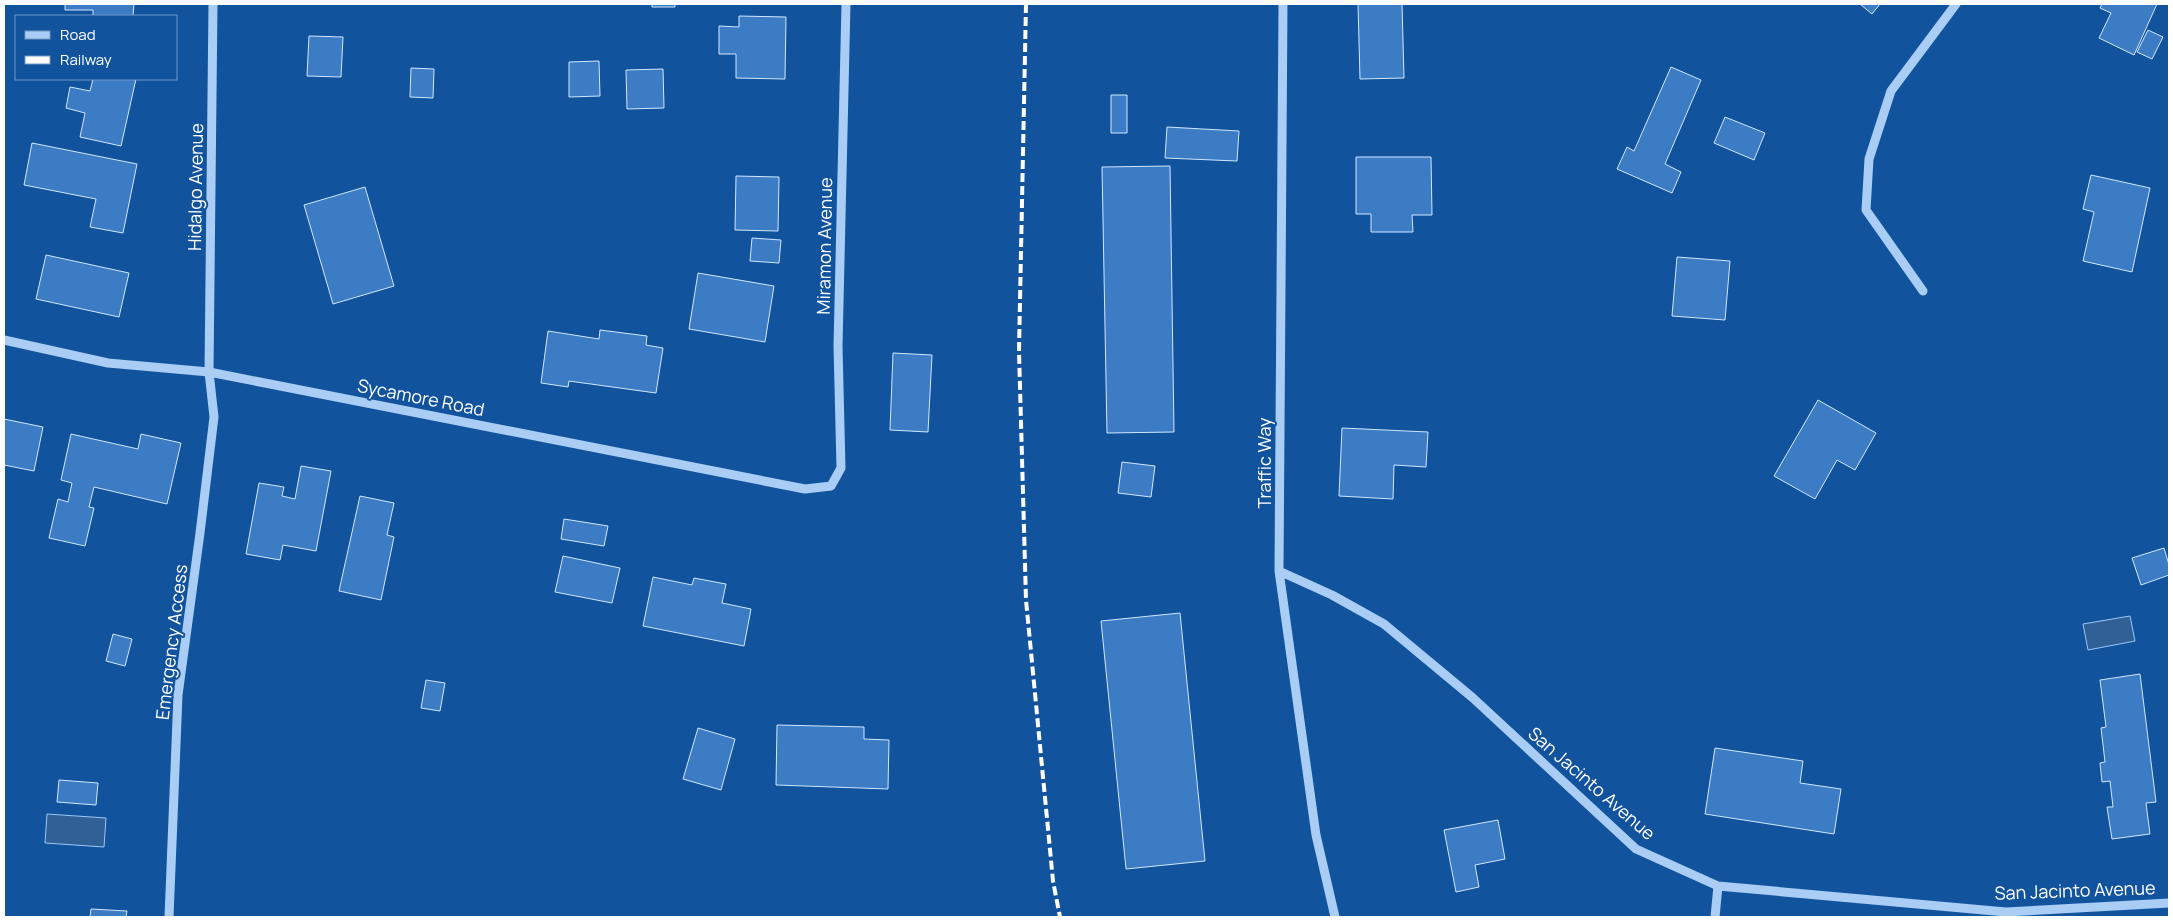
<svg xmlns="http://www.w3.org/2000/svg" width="2173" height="921" font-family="Manrope,sans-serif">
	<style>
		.water { fill: #316096; stroke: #9bc8f7 }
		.building { fill: #3b7cc5; stroke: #d2e7fe }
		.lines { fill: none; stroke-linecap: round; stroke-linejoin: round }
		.minor { stroke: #a9cdf4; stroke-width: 9 }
		.rail { stroke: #fff; stroke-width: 4; stroke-dasharray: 9 4; stroke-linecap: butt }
		.labels { text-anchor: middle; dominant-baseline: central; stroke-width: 4; stroke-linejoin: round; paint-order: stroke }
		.street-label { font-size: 18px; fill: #fff; stroke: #12539e }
	</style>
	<rect width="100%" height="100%" fill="#12539e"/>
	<path class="water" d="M2130,616l5,25 -47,9 -5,-26z
		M47,814l59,4 -2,29 -59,-4z"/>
	<path class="building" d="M65,4h69l-1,12h-40v-6h-28z
		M652,4h23v3h-23z
		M1358,4h44l2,74 -44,1z
		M1860,4h20l-8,10z
		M2102,4h55l-23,51 -35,-17 12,-25 -11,-5z
		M739,16l47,1 -1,62 -49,-1v-24h-17v-28l20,1z
		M2148,30l15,7 -11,22 -15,-7z
		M309,36l34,1 -2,40 -34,-1z
		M599,61l1,35 -31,1v-35z
		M1671,67l30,13 -36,84 16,8 -9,21 -55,-24 10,-22 7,4z
		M411,68l23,1 -1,29 -23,-1z
		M663,69l1,39 -37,1 -1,-39z
		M93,79h43l-15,67 -41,-9 5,-24 -19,-5 4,-21 20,4z
		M1111,95h16v38h-16z
		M1725,117l40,16 -11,27 -40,-17z
		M1167,127l72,4 -2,30 -72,-3z
		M32,143l105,21 -14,69 -33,-6 6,-28 -72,-14z
		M1356,157h75l1,58h-20l1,17h-42v-18h-15z
		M1170,166l4,266 -67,1 -5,-266z
		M2091,175l59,13 -18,84 -49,-11 11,-49 -11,-3z
		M736,176l43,1 -1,54 -43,-1z
		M365,187l29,99 -61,18 -29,-99z
		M752,238l29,2 -2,23 -29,-2z
		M46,255l83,18 -10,44 -83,-18z
		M1677,257l53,4 -5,59 -53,-4z
		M698,273l76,13 -9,56 -76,-13z
		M600,330l47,6 -1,9 17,3 -7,45 -87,-12 -1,6 -27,-4 7,-52 51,8z
		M893,353l39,2 -4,77 -38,-2z
		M1818,400l58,33 -21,37 -18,-10 -22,39 -41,-23z
		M4,419l39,8 -9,44 -30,-6z
		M1342,428l86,4 -2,35 -32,-2 -1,34 -54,-3z
		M71,434l67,15 3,-15 40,9 -14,61 -73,-17 -5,20 5,1 -9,38 -36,-8 9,-39 10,3 4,-19 -11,-3z
		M1122,462l33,4 -4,31 -33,-4z
		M301,466l30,5 -15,80 -33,-6 -3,15 -34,-6 13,-71 25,4 -2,9 13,3z
		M360,496l34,7 -7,32 7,2 -13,63 -42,-9z
		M564,519l44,7 -4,20 -43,-7z
		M2164,548l5,17v10l-28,10 -9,-27z
		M563,556l57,12 -8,35 -57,-11z
		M653,577l39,8 2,-7 32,6 -4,19 29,6 -7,37 -101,-20z
		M1180,613l25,248 -79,8 -25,-248z
		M113,634l19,5 -7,27 -19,-5z
		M2140,674l16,128 -10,1 4,31 -38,5 -5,-32h6l-3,-26 -8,1 -2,-19 5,-1 -4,-34 5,-1 -6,-47z
		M426,680l19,3 -5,28 -19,-3z
		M777,725l87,2v12l25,1 -1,49 -112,-4z
		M698,728l37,11 -14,51 -38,-11z
		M1715,748l88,13 -3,22 41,6 -7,45 -129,-20z
		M59,780l39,3 -2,22 -39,-3z
		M1498,820l7,39 -30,6 4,22 -23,5 -12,-62z
		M91,909l36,2 -1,6h-36z"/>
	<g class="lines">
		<path class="minor" d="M1283,4l-4,567 37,264 19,82
			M1923,291l-57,-81 3,-51 22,-68 65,-87
			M4,340l104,23 101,9 596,117 26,-3 10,-18 -3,-122 8,-342
			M1279,571l53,24 52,29 89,74 163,151 82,37 288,26 163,-9
			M169,917l9,-222 22,-162 14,-116 -5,-45 4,-368
			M1715,917l3,-31"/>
		<path class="rail" d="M1026,4l-7,347 7,249 27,281 7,36"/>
	</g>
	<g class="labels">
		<g class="street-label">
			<text transform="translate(195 187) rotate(-89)">Hidalgo Avenue</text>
			<text transform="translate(824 246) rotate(-89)">Miramon Avenue</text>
			<text transform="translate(421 397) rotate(11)">Sycamore Road</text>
			<text transform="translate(1264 463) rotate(-90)">Traffic Way</text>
			<text transform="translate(171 642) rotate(-83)">Emergency Access</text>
			<text transform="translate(1592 783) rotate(41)">San Jacinto Avenue</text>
			<text transform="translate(2075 890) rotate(-2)">San Jacinto Avenue</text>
		</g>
	</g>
	<rect width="2173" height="921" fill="none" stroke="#ffffff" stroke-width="10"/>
	<rect x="15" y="15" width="162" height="65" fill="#12539e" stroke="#7198c5"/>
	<rect x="25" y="31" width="25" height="8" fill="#a9cdf4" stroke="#7198c5"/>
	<text x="60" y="40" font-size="15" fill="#ffffff">Road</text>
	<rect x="25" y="56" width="25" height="8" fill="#ffffff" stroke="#7198c5"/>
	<text x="60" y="65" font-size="15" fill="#ffffff">Railway</text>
</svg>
